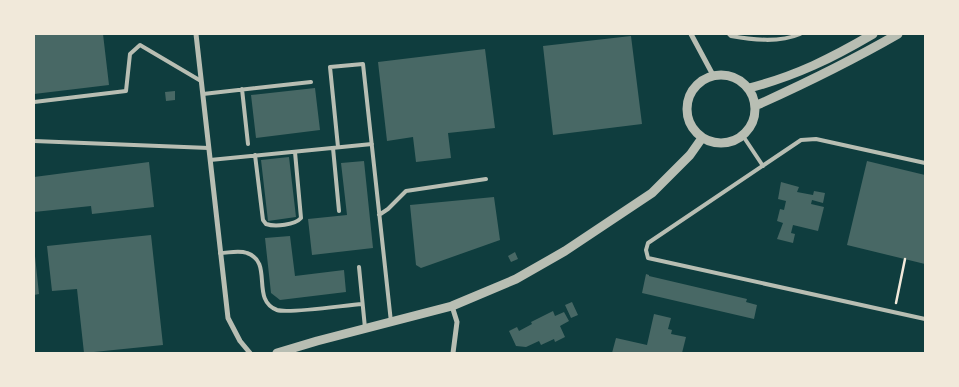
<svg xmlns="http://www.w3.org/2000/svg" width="959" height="387" font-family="Merriweather,serif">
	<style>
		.building { fill: #486865 }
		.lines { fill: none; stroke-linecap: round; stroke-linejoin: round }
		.path { stroke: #f1e9da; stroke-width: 2.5 }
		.service { stroke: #b8beb3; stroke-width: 4 }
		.minor { stroke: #b8beb3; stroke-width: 5 }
		.tertiary { stroke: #b8beb3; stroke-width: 9 }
	</style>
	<rect width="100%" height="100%" fill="#0f3d3e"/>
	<path class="building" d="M34,34h69l6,51 -75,9z
		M631,36l11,88 -89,11 -10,-89z
		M485,49l10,79 -47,5 3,25 -35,4 -3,-25 -26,4 -9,-79z
		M315,88l5,42 -64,8 -5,-43z
		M175,91v9l-9,1 -1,-9z
		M289,157l7,60 -28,4 -7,-61z
		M364,161l9,87 -61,7 -4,-36 39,-4 -6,-52z
		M867,161l58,14v89l-78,-19z
		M149,162l5,45 -62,7 -1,-8 -57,6v-35z
		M781,182l18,5 -2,5 16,3 1,-4 11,2 -2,10 -11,-3 -1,4 13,3 -6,24 -25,-6 -2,8 4,1 -2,9 -16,-4 6,-16 -6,-2 3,-12 4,1 2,-9 -8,-2z
		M494,197l6,43 -79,28 -5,-3 -6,-60z
		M151,235l12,110 -79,8 -7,-64 -25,2 -5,-45z
		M290,236l5,40 49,-6 2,22 -66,8 -9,-7 -6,-55z
		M515,252l3,7 -7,3 -3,-6z
		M34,256h1l4,38 -5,1z
		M646,274l3,1v1l98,23 -1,3 11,3 -3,14 -112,-26z
		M572,302l6,13 -7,3 -6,-13z
		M553,311l2,5 9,-4 5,9 -9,5 5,11 -10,5 -1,-3 -13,6 -2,-4 -13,6 -10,-1 -7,-15 8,-4 2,4 13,-7 -1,-2z
		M654,314l17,4 -3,11 4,1 -1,4 15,3 -4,16h-70l4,-15 31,7z"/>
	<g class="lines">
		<path class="path" d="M896,303l9,-44"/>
		<path class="service" d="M729,34l2,2c22,4 48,7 69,-2
			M242,89l6,55
			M203,94l108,-12
			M34,102l92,-11 4,-37 10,-9 61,36
			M743,136l20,30
			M34,141l175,7
			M338,147l-8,-80 33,-3 28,258
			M333,148l6,63
			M255,155l8,65 3,4c9,3 29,1 35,-6l-6,-66
			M210,160l162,-16
			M925,163l-109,-24 -15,1 -153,103 -2,7 2,8 277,61
			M379,215l9,-6 18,-18 80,-12
			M220,253c8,0 19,-3 27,0 27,9 3,47 30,57 12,4 69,-5 85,-6
			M359,267l6,61"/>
		<path class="minor" d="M196,34l32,284 12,23 10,12
			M691,34l22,41
			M452,306l5,16 -4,31"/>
		<path class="tertiary" d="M687 109a34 34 0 1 1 68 0a34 34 0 1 1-68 0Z
			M749,88c47,-12 83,-30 124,-54
			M755,106c49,-22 96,-45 143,-72
			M277,353l40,-12 135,-35 64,-27 49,-28 87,-58 38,-38 12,-17"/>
	</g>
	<rect width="959" height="387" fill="none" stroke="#f1e9da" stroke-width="70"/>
</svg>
